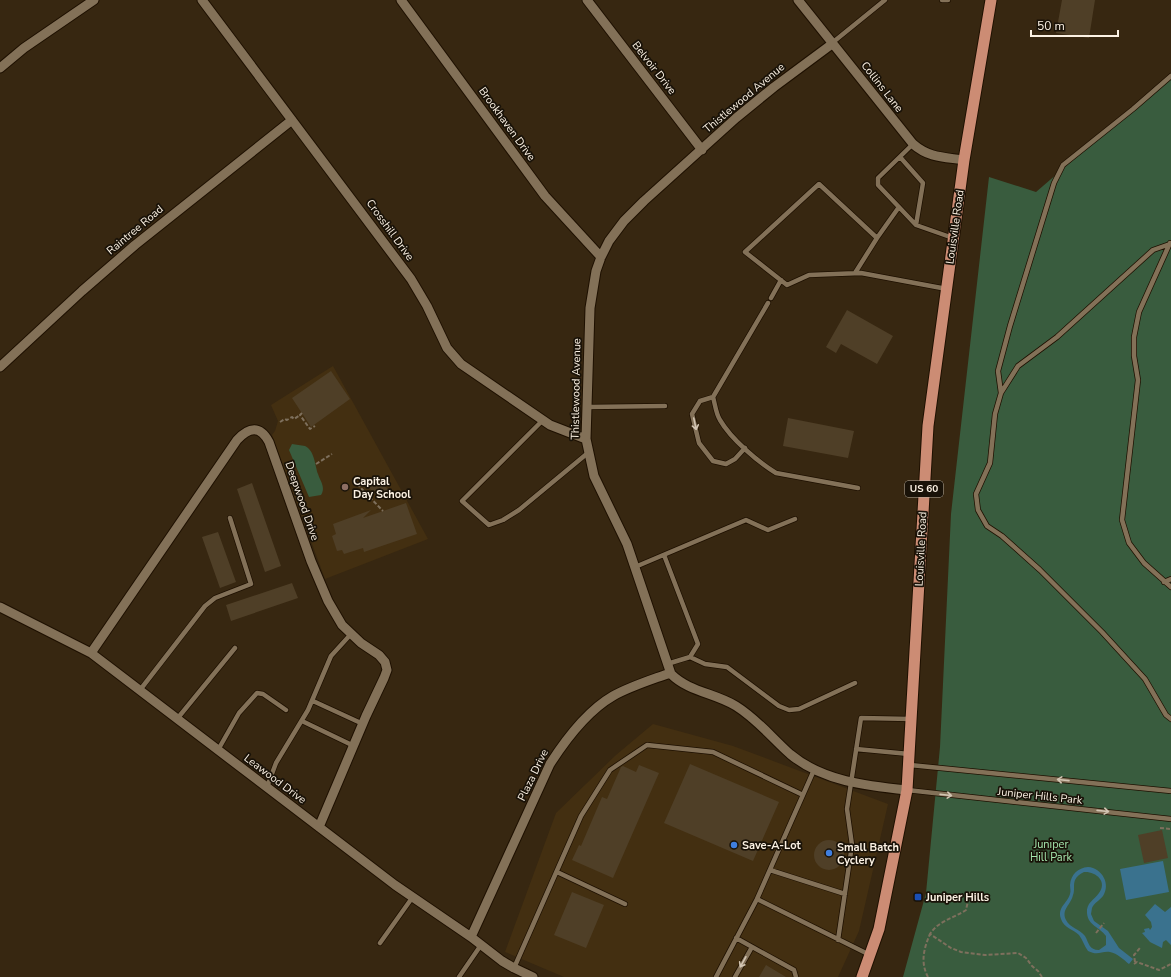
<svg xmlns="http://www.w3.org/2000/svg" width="1171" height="977" font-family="'Nunito Sans',sans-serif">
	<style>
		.built { fill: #432f11 }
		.green { fill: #395c3e }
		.water { fill: #3a728e; fill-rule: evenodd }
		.building { fill: #4f3f27 }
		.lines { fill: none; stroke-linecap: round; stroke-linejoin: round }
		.service-casing { stroke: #1e1000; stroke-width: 6 }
		.minor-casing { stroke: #1e1000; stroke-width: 11 }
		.primary-casing { stroke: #1e1000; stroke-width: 13 }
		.path { stroke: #7e705d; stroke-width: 2; stroke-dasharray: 4 2; stroke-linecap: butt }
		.service { stroke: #837158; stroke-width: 4.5 }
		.minor { stroke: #837158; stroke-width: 9 }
		.primary { stroke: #cc8c74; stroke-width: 11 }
		.oneway { stroke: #d2c5b3 }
		.education-dot { fill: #8d6e63; stroke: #191208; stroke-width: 1.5 }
		.shop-dot { fill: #3f7fe0; stroke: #191208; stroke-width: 1.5 }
		.transit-dot { fill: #1a4fb4; stroke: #191208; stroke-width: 1.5 }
		.labels { text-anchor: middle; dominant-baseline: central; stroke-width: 3.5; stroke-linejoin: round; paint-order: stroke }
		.shield { fill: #191208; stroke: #b8afa2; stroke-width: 1 }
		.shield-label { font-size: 10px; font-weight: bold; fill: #fcf2e4 }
		.street-label { font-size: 11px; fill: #fcf2e4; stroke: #191208 }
		.poi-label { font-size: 11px; font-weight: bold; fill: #fcf2e4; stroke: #191208; text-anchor: start }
		.park-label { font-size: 11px; fill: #a5e8af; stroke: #191208 }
	</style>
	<rect width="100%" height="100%" fill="#372711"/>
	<path class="built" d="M333,366l95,173 -103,40 -53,-144 3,-4 3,-10 -7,-16z
		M653,724l80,22 155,58 -29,127 -21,46h-274l-59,-25 51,-139 60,-58z"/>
	<path class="green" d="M1171,76v901h-268l23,-84 14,-146 11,-233 38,-337 47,15z
		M292,444c4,1 9,1 13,2 10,5 10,20 13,28 2,7 8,13 3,21l-12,2 -20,-47z"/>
	<path class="water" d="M1163,861l6,31 -43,8 -6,-31z
		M1088,867c14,1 23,17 15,29 -4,5 -9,7 -11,12l-1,6 3,7 14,10 11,17 14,11 -4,5c-5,-4 -12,-11 -19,-12 -9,-1 -12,4 -22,-1 -4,-5 -5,-11 -9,-16 -6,-6 -15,-7 -18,-16 -4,-12 6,-15 9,-25 1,-3 0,-6 0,-9 1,-11 8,-17 18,-18zM1084,872c11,-1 24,9 15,21 -5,7 -13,10 -12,20 1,13 13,14 19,23v9l-7,5c-10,0 -10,-7 -14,-14 -5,-7 -15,-8 -19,-16 -5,-11 5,-15 7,-25 2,-5 0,-10 2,-15 2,-4 5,-6 9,-8z
		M1155,904l10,8 6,-5v38l-5,-5 -3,2 -1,6 -12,-6 -8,-9 3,-1 -1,-3 5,-1 1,2 2,-3 -1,-5 -6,-7z"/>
	<path class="building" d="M1062,0h33l-6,38 -33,-5z
		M847,310l46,26 -16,28 -36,-20 -5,9 -10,-6z
		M331,371l19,28 -39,28 -19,-29z
		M788,418l66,13 -6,27 -65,-12z
		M378,479l12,12 -9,9 -12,-12z
		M252,483l29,83 -16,6 -28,-83z
		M406,503l11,31 -53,18 -1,-4 -19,6 -2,-4 -5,1 -5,-15 4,-2 -3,-10 38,-14 -8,8z
		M218,532l18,50 -16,6 -18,-51z
		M292,583l6,15 -67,23 -5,-16z
		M690,764l89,38 -26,59 -89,-38z
		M639,765l20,8 -46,105 -41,-18 7,-15 2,1 21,-49 5,2 14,-32 2,-1 13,6z
		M1162,830l6,28 -24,5 -6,-28z
		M814 855a15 15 0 1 1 30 0a15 15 0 1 1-30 0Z
		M572,892l32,13 -18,43 -32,-13z
		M766,965l20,12h-27z"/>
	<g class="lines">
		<defs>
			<path id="service" d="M942,0h6
				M832,43l53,-43
				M913,144l-35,34v7l38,40 37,13
				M900,157l23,26 -7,42
				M877,238l22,-31
				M1170,243l-31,69 -5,25v19l4,24 -16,140 7,23 15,20 27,24
				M1170,244l-17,6 -96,87 -39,29 -17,27 -6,21 -5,49 -14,31 2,16 9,16 15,10 38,34 62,62 43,47 21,36 5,4
				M855,273l22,-35 -58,-54 -74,68 42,33 22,-10 52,-2 86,16
				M771,298l10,-18
				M768,303l-55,94c2,7 3,17 7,23 11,19 38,42 56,53l82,15
				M1001,393l-3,-22 12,-45 44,-143 9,-18 70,-56 38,-33
				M713,397l-13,4 -8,13 7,29 14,18 13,3 9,-5 10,-11
				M587,407l78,-1
				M543,420l-81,81 27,24 14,-5 16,-10 70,-58
				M664,555l34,89 -8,13 -23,7
				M635,567l111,-47 22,10 27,-11
				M1164,582l7,-3
				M690,657l15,7 22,3 52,39 10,4 10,-1 56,-26
				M140,690l65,-84 10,-8 36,-14 -21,-66
				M313,701l50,23
				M177,719l58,-71
				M302,721l52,25
				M856,749l53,5
				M218,750l21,-37 18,-20 6,1 23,16
				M910,765l261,26
				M267,787l9,-24 32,-53 23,-54 20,-22
				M907,790l264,29
				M770,870l75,24
				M557,872l68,32
				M757,899l57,-129
				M736,938l58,32 2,7
				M838,940l14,-95 -5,-36 14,-91 50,1
				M380,943l32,-45
				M514,968l67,-152 29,-46 37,-25 66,7 90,43
				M459,977l22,-32
				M716,977l41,-78 113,56
				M735,977l17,-30"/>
			<path id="minor" d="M202,0l209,279 16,27 20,42 14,16 89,61 36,14
				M401,0l144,196 56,61
				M587,0l115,150
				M798,0l115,144c16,14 31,13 51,16
				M832,44l-58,43 -38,31 -92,83 -20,20 -15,20 -8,16 -5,14 -6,37 -4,131 8,37 33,68 44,130c18,18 44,19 65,32 21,13 36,32 54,48 32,27 77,32 117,36
				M0,68l24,-20 70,-48
				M0,367l82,-76 53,-46 157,-125
				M0,607l91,46 304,232 76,52 31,24 12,7 19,9
				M91,653l146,-213c12,-13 23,-15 32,2l42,119 17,40 14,24 19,18 18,12 6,7 2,8 -3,8 -18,38 -47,111
				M471,937l79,-173c16,-25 37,-53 63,-68 18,-10 38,-16 57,-23"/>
			<path id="primary" d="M862,977l17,-48 28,-139 21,-364 36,-266 27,-160"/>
		</defs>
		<use href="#service" class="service-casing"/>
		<use href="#minor" class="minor-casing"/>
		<use href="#primary" class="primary-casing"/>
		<path class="path" d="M302,413l-2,2 10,14 5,-3
			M280,422l5,-3 2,1 5,-3 2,2 6,-4
			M316,464l16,-10
			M357,484l26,27
			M1160,828l11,1
			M970,892l-4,18c-12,8 -28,11 -36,24l21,14 10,4 24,3 33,-2 8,5 6,8 6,5 4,6
			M1096,933l8,-10
			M1135,962l-1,-7 6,-7
			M1134,964l3,-2 22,8 12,-6
			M928,977c-8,-15 -4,-29 2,-43"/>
		<use href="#service" class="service"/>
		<use href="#minor" class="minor"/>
		<use href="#primary" class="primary"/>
	</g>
	<defs><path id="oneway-shaft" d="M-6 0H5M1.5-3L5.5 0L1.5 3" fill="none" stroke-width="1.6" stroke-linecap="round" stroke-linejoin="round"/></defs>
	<g class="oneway">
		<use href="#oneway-shaft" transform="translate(695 424) rotate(78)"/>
		<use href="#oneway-shaft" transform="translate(1063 780) rotate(-174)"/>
		<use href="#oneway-shaft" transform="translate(946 795) rotate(6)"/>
		<use href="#oneway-shaft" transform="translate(1103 811) rotate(6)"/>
		<use href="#oneway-shaft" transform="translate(743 962) rotate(119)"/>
	</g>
	<circle class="education-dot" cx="345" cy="487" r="4"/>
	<g class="shop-dot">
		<circle cx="734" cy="845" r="4"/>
		<circle cx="829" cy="853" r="4"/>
	</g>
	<rect class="transit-dot" x="914" y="893" width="8" height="8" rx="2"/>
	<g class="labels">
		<rect class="shield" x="905" y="481" width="38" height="16" rx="3"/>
		<g class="shield-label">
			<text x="924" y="489">US 60</text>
		</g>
		<g class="street-label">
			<text transform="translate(654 68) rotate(52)">Belvoir Drive</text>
			<text transform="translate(882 87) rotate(52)">Collins Lane</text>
			<text transform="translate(744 98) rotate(-40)">Thistlewood Avenue</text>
			<text transform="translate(507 124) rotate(54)">Brookhaven Drive</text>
			<text transform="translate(955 227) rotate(-82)">Louisville Road</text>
			<text transform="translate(135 230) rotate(-40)">Raintree Road</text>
			<text transform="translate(390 230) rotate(54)">Crosshill Drive</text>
			<text transform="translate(576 389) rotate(-89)">Thistlewood Avenue</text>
			<text transform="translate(302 501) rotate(71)">Deepwood Drive</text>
			<text transform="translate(921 549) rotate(-87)">Louisville Road</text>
			<text transform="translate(533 775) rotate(-64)">Plaza Drive</text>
			<text transform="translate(275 779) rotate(37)">Leawood Drive</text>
			<text transform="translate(1040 796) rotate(6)">Juniper Hills Park</text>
		</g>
		<g class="poi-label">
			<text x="353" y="481">Capital<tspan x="353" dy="13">Day School</tspan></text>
			<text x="742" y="845">Save-A-Lot</text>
			<text x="837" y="847">Small Batch<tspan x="837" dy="13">Cyclery</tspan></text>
			<text x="926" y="897">Juniper Hills</text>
		</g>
		<g class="park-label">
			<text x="1051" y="844">Juniper<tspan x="1051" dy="13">Hill Park</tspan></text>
		</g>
	</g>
	<path d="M1031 30v6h87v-6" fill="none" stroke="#fcf2e4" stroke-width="2"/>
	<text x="1037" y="30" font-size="12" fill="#fcf2e4" stroke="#191208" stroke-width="3" paint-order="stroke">50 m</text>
</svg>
